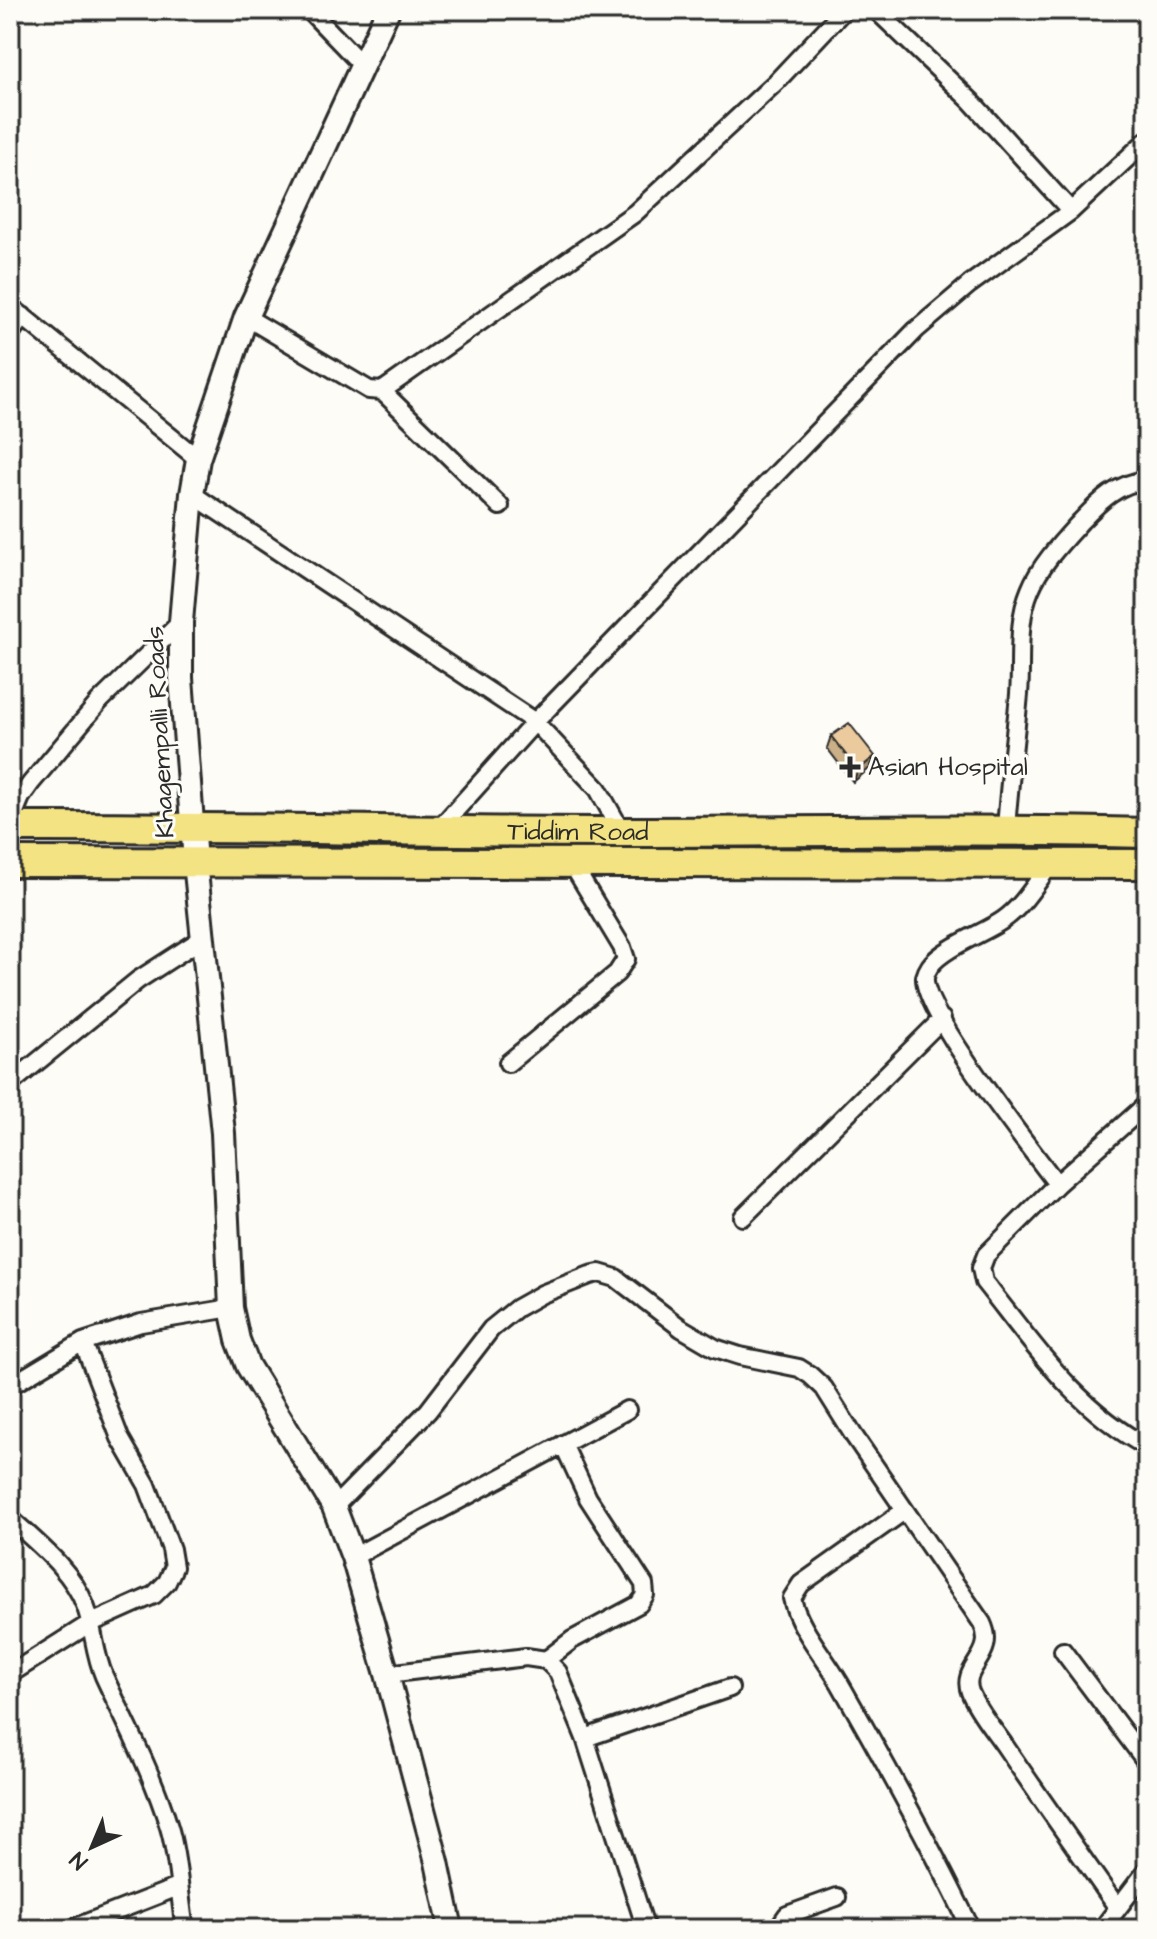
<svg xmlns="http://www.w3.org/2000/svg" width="1157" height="1939" font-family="'Architects Daughter',sans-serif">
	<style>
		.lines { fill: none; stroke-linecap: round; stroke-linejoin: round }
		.street-casing { stroke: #2b2b2b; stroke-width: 22 }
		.secondary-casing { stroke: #2b2b2b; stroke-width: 28 }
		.highway-casing { stroke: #2b2b2b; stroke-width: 34 }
		.street { stroke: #fdfcf7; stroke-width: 16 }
		.secondary { stroke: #fdfcf7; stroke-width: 22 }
		.highway { stroke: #f4e382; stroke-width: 28 }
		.wall { fill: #caaf87; stroke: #2b2b2b; stroke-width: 2 }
		.shaded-wall { fill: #a48e6e; stroke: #2b2b2b; stroke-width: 2 }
		.building { fill: #ebcb9d; stroke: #2b2b2b; stroke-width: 2 }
		.poi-dot { fill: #2b2b2b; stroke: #fdfcf7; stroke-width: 3 }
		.labels { text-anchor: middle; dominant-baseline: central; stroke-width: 6; stroke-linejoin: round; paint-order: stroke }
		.street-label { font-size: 26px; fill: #2b2b2b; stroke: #fdfcf7 }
		.poi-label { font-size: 26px; fill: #2b2b2b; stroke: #fdfcf7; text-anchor: start }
	</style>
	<rect width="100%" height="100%" fill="#fdfcf7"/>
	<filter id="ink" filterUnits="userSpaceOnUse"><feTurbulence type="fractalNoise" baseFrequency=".0125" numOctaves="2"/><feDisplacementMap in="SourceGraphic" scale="16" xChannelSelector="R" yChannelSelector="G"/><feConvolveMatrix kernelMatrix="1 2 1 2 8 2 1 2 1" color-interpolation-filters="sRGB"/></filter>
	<g filter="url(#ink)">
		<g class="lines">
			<defs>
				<path id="street" d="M309,10l53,55
					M876,10l95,91 100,110
					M10,306l188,153
					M246,317l123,73 13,1 253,-178 141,-131 68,-72
					M10,334l13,-18
					M382,391l118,115
					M192,494l343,228 63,67 24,43
					M10,824l11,-27 10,-14 68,-81 82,-80
					M1006,829c3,-45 9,-90 13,-135 3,-34 -3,-71 11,-104 10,-25 32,-48 51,-69 19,-20 37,-38 66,-41
					M437,831l98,-109 381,-392 54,-46 101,-73 76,-71
					M1051,864c-15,19 -28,42 -48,56 -20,14 -59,27 -73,46 -2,3 -4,7 -5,11 -4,33 108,175 132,207
					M508,1063l109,-90 9,-14 -4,-12 -50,-83
					M10,1084l128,-104 65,-42
					M1147,1104l-90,80 -71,71 -5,13 3,14c51,64 90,125 163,165
					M743,1217l199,-198
					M10,1386l73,-44 58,-19 90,-15
					M334,1507l94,-96 63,-82 26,-21 25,-14 48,-19 9,-2 17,5 65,50 34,20 25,8 59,12 11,7 14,13 30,48 128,187c16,33 -22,43 -12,69 8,20 25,39 37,57 36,53 73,105 110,158
					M904,1511l-103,73 -9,14c6,30 36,63 51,91 45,79 89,158 128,240
					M10,1518c27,25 62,52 75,87 9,23 9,48 19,71 23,50 49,98 65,151 10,33 10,68 16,102
					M353,1557l274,-147
					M1063,1651l84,112
					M546,1660l26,-20 67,-36 6,-9 -1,-11 -56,-86 -25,-54
					M10,1674l79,-50 65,-29 13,-13 7,-15 -3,-18 -24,-64 -27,-47 -37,-96
					M387,1674l139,-17 20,3 12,12 27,66 61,191
					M585,1738l145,-50
					M71,1929l107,-42
					M780,1929v-4l7,-10 50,-18
					M1102,1929l45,-59"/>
				<path id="secondary" d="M388,10l-142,307 -48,142 -6,35 -11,128v56l14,184 28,271 8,175 7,32 10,26 86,141 19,50 34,117 50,188 14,67"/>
				<g id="highway">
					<path id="s1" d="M10,827c204,-1 407,5 611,5 175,0 351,-4 526,1"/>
					<path d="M10,862l1137,2"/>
				</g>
			</defs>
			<use href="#street" class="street-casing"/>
			<use href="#secondary" class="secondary-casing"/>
			<use href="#highway" class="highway-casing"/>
			<use href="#street" class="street"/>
			<use href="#secondary" class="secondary"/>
			<use href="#highway" class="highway"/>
		</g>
		<path class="wall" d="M831,736l39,32 -17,14 -26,-34z"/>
		<path class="shaded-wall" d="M875,756l-5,12 -17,14 5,-12z"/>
		<path class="building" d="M849,723l26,33 -17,14 -27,-34z"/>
	</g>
	<path class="poi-dot" d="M846 755h8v8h8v8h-8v8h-8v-8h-8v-8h8z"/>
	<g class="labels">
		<g class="street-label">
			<text transform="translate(160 732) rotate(-93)">Khagempalli Roads</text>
			<text stroke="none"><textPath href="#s1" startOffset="568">Tiddim Road</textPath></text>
		</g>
		<g class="poi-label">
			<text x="868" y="767">Asian Hospital</text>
		</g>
	</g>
	<rect width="1157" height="1939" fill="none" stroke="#fdfcf7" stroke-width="40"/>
	<rect x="20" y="20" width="1117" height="1899" fill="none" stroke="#2b2b2b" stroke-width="3" filter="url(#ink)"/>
	<g transform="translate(92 1847) rotate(224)" stroke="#fdfcf7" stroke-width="6" paint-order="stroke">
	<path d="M0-6L14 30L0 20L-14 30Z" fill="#2b2b2b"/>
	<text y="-12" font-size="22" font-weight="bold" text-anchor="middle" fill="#2b2b2b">N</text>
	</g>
</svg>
